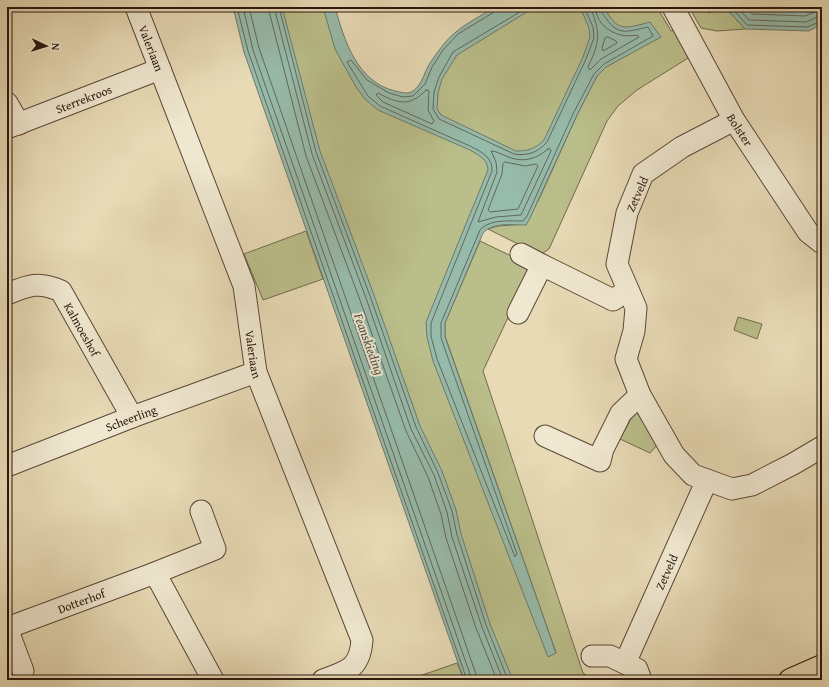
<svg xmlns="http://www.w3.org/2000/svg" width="829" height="687" font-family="'Gentium Book Plus',serif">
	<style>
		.green { fill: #babe8a; stroke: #726a4c }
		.water { fill: #97bbab; stroke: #6c796c }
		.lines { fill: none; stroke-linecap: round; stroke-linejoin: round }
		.shore { stroke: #61685c; stroke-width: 1 }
		.minor-casing { stroke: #5a4738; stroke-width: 23 }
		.major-casing { stroke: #2b160e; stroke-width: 24 }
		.minor { stroke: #efe7cf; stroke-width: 21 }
		.major { stroke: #e7dab5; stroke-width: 22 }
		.labels { text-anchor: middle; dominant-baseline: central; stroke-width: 4; stroke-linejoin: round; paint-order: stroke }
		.street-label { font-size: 12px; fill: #2b160e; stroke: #efe7cf }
		.water-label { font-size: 13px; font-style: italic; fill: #515045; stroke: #efe7cf }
	</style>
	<rect width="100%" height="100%" fill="#e7dab5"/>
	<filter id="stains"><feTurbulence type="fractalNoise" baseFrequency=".005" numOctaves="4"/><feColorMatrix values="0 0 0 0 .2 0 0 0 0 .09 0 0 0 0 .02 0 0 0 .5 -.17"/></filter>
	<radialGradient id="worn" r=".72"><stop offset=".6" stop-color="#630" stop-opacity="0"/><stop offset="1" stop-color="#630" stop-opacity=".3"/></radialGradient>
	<path class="green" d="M272,7h56l12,42 29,42 47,18 24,-46 80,-56h137l14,24 7,-2 15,26 -56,35 -19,16 -11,15 -58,128 -9,6 -52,-26 10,-3 28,-2 15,-29 36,-80 20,-39 9,-9 54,-31 -61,30 -51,95 -67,63 -45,103 120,326 -111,-317v-13l35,-82 52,25 -49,105 100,302 10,7h-87l-191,-532z
		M689,7h17l3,6 10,-6h6l20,22 -28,2 -16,-3z
		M306,231l17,48 -60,21 -19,-46z
		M738,317l24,7 -5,15 -23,-9z
		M641,410l18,33 -9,10 -30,-14 13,-24z
		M457,663l7,17h-56z"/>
	<path class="water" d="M233,7h49l38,144 54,144 46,131 22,45 14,39 5,24 29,90 23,56h-49l-220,-628z
		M323,7h12c9,33 22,75 60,84 6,1 13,4 18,0 10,-7 11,-19 17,-28 17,-25 24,-32 50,-47 5,-3 11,-8 16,-9 12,-2 27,0 39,0l-78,48 -15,24 -4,14 -1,16 4,6 75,36c12,0 19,-2 28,-11l39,-83 7,-20 -1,-9 -9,-21h24c13,25 20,22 46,15l11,15 -55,30 -9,9 -20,39 -47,103 -4,7c-13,0 -34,-3 -43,8l-38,90v14l111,316 -8,4 -115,-296 -6,-24 -1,-15 62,-152c0,-11 -10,-15 -18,-20l-92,-40 -13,-11 -9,-12 -21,-38z
		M725,7h97v17l-13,7 -64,-2z"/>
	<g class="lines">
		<path class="shore" d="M237,7l11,44 219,629
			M243,7l10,43 219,630
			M249,7l10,41 219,632
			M268,7l38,149 54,144 46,131 22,46 13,37 5,24 30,90 21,52
			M274,7l38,147 54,144 45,131 23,46 13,37 5,25 30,90 21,53
			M279,7l37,145 54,144 46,131 22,46 14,38 5,24 29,90 22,55
			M496,7l-2,5 -36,22 -15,16 -11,17 -7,17 -12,12 -10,1 -14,-4 -22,-13 -16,-20 -4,2 21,34 12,10 92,41c10,5 21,11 20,24l-61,152v13l6,23 78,198 2,-3 -76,-216v-15l39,-93c10,-11 29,-9 43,-9l4,-5 46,-102 21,-40 10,-10 49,-28 -5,-9c-19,4 -30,10 -42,-9 -3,-3 -5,-7 -6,-11
			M528,7l-75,45 -14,25 -5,15 -1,17 6,10 75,35c14,2 23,-1 33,-12l39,-83 8,-21 -1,-11 -9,-20
			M590,7c11,26 10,34 -2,60l2,3 11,-11 38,-22 -2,-2c-19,4 -40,-7 -42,-28
			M731,7l16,18 60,2 15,-6
			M737,7l12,13 57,2 16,-7
			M745,7l7,7 53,2 17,-7
			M608,37l8,4 1,2 -14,8 -1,-3 3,-10z
			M426,90l3,1 -1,19 6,11 -2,3 -49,-22 -7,-7 2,-2c20,11 32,14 48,-3z
			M548,149h2l1,2 -30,64 -25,2 -18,5 19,-50 -1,-10 -5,-11c5,0 10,3 15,5 16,7 29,4 42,-7z
			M505,162l20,4 11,-2 2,2 -20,43 -28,3 -2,-2 14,-36 1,-10z"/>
		<defs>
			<g id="minor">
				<path id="s1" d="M136,7l108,279 12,86 106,268c-2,29 -15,31 -39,40"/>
				<path id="s2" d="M673,7l61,113 74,112 14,11"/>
				<path d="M7,103l12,21"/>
				<path d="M734,120l-52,27 -39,27 -16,39 -10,51 19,44 -2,23 -8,28 14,36 34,60 19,20 39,14 20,-4 41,-21 29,-17"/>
				<path id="s3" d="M7,128l153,-59"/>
				<path d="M521,254l21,11"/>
				<path id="s4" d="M7,294c22,-9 32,-13 54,-3l71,126"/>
				<path d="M518,313l24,-48 71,35 15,-10"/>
				<path d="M545,436l55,25 3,-12 18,-36 19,-18"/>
				<path id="s5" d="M7,466l125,-49 124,-45"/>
				<path d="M155,573l60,-24 -14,-38"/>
				<path id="s6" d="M7,628l148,-55 58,107"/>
				<path d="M7,628l16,43"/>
				<path d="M592,656h18l27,13 4,11"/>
				<path id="s7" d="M625,663l82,-183"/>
			</g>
			<path id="major" d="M790,680l32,-14"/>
		</defs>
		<use href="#minor" class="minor-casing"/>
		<use href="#major" class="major-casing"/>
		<use href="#minor" class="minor"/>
		<use href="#major" class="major"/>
	</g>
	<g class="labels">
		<g class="street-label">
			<text stroke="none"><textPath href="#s1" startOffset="44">Valeriaan</textPath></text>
			<text stroke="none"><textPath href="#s3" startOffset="82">Sterrekroos</textPath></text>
			<text stroke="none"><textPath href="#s2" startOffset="140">Bolster</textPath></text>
			<text transform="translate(637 194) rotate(-66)">Zetveld</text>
			<text stroke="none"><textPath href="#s4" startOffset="100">Kalmoeshof</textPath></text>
			<text stroke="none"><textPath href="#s1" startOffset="368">Valeriaan</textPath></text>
			<text stroke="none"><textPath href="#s5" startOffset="133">Scheerling</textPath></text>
			<text stroke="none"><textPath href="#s7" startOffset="100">Zetveld</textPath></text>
			<text stroke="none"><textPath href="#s6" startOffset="79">Dotterhof</textPath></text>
		</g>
		<g class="water-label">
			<text transform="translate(369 344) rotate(70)">Feanskieding</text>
		</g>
	</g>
	<rect width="829" height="687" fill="none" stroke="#e7dab5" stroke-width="24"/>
	<rect x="8" y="8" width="813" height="671" fill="none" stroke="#2b160e" stroke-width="2"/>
	<rect x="12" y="12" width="805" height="663" fill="none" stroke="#2b160e"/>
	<g transform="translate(46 46) rotate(94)" stroke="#efe7cf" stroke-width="3" paint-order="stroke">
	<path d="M0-3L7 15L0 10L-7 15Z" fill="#2b160e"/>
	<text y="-6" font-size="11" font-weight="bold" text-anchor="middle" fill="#2b160e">N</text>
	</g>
	<rect width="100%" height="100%" filter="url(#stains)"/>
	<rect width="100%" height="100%" fill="url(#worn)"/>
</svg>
